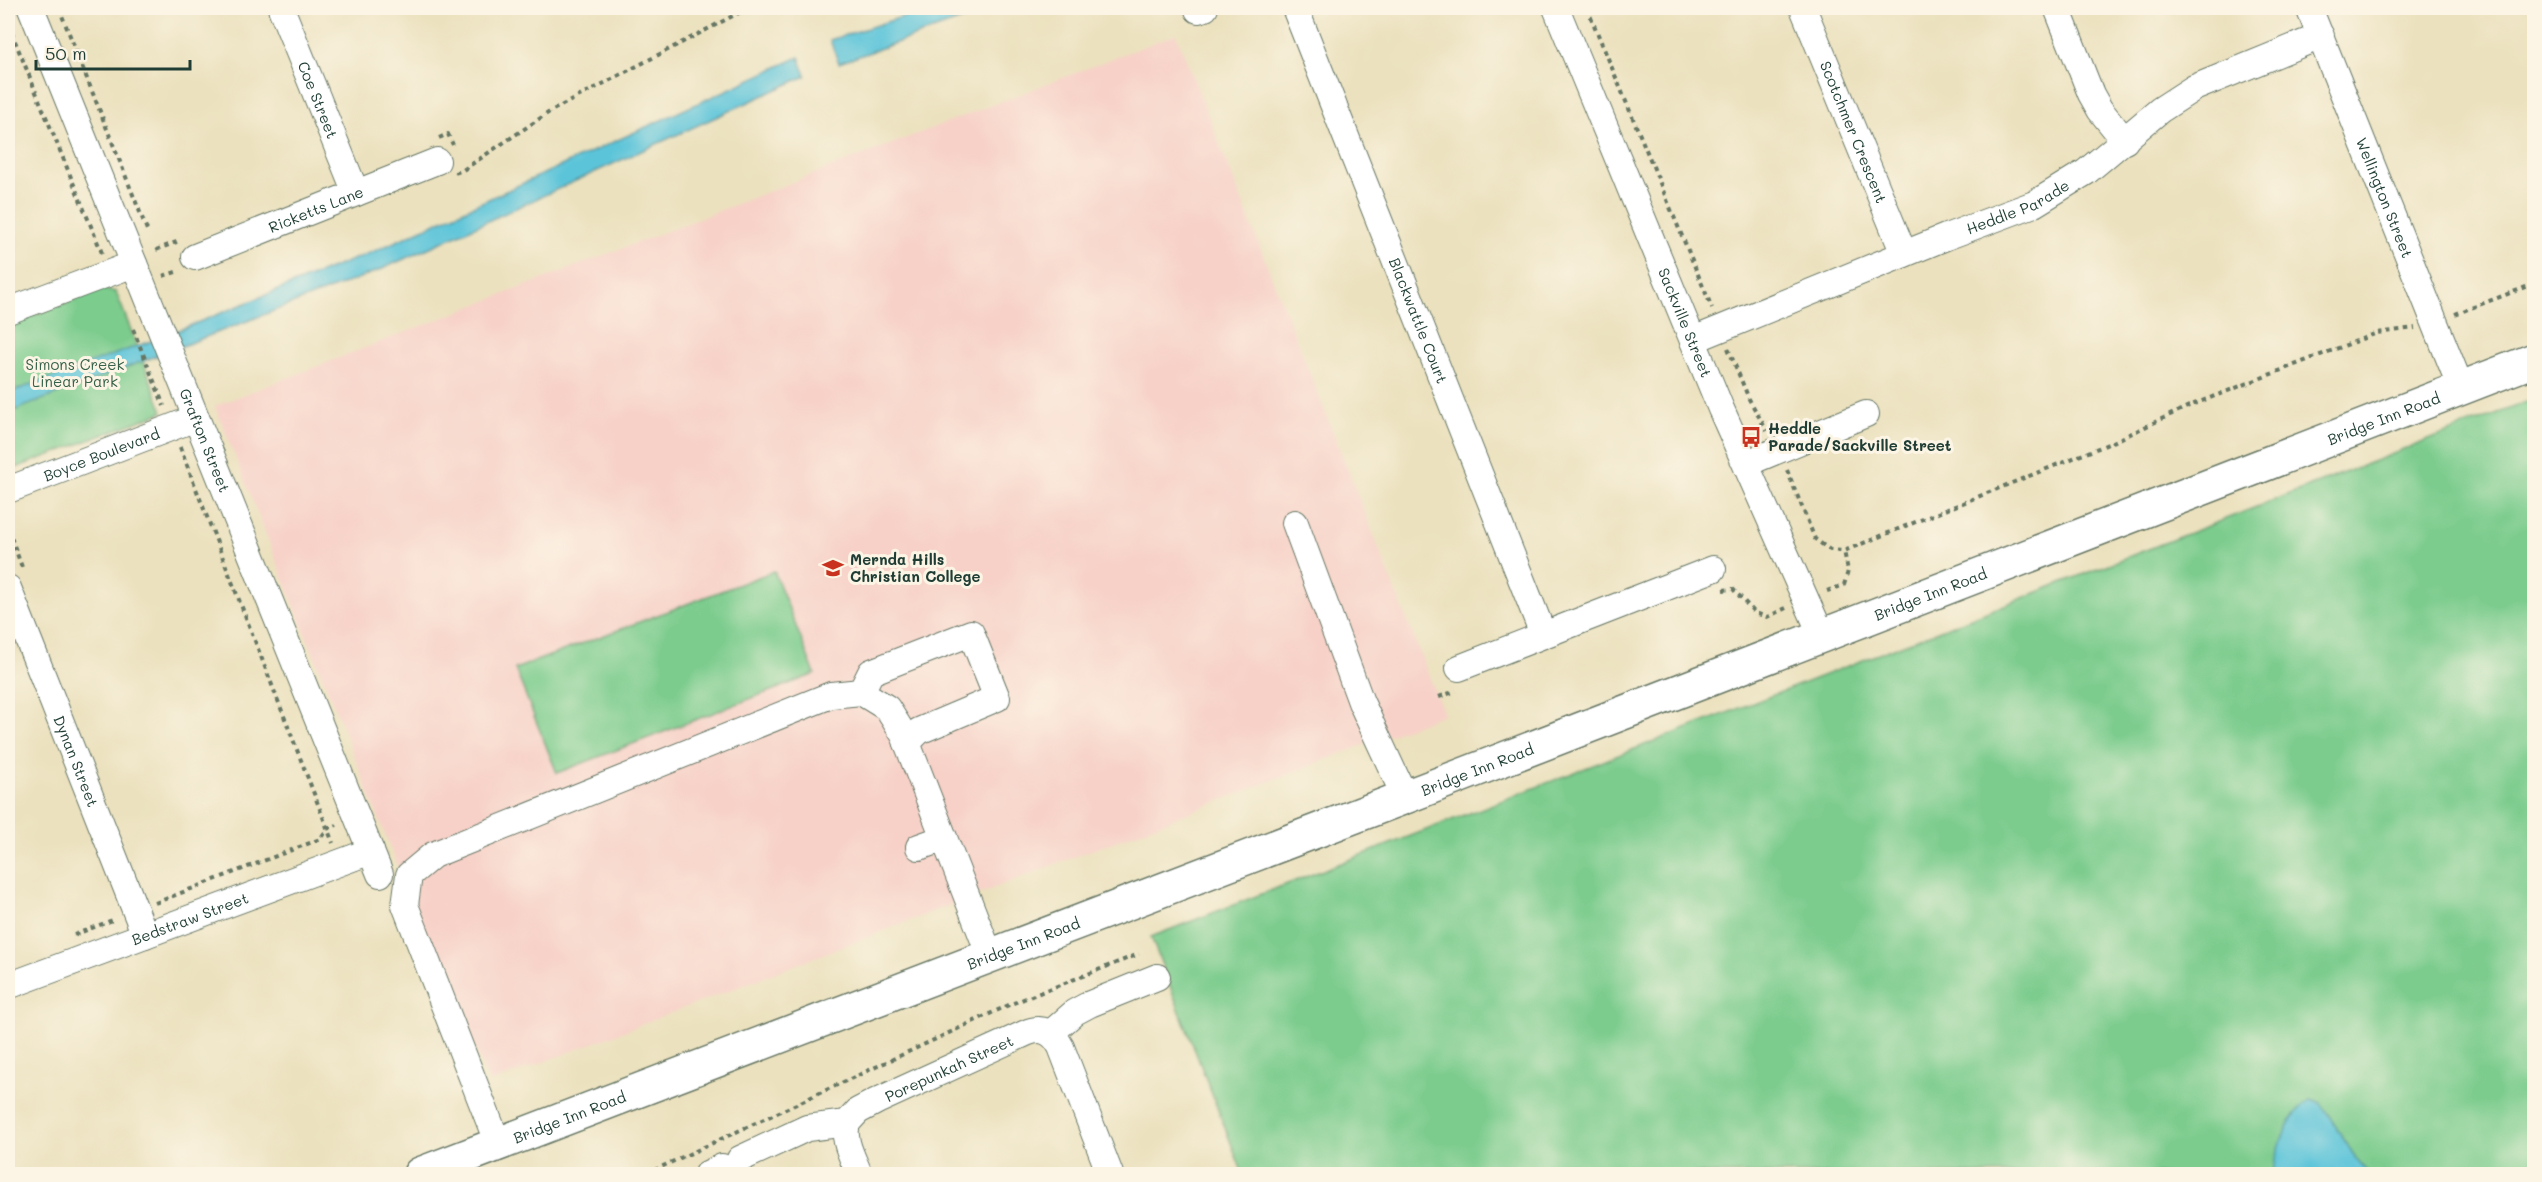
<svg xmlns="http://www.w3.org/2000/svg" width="2542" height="1182" font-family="Mali,sans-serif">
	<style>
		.built { fill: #f7d1c8 }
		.green { fill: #7ccc8d; stroke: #4e8460; stroke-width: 1.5 }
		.water { fill: #5cc4d9; stroke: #3e8086; stroke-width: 1.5 }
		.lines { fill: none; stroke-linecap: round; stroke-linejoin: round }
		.minor-casing { stroke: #667664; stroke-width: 28 }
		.major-casing { stroke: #667664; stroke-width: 36 }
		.path { stroke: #667664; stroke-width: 4; stroke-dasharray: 4.5 4.5; stroke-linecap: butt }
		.minor { stroke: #fff; stroke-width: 26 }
		.major { stroke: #fff; stroke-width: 33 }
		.labels { text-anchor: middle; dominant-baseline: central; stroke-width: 6; stroke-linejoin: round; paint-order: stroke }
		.street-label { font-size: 15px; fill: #1f3d34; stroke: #fcf5e5 }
		.park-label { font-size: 15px; fill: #36614a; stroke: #fcf5e5 }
		.poi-label { font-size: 15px; font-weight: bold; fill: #1f3d34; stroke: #fcf5e5; text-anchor: start }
	</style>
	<rect width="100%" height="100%" fill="#fcf5e5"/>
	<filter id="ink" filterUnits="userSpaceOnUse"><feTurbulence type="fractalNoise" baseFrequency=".0167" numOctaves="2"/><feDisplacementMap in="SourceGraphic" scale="12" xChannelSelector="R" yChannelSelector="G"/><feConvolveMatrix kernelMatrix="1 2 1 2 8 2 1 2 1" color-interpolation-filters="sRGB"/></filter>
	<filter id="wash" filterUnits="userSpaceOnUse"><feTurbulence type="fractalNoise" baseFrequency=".008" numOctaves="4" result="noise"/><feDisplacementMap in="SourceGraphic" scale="24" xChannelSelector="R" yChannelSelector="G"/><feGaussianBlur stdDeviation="1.35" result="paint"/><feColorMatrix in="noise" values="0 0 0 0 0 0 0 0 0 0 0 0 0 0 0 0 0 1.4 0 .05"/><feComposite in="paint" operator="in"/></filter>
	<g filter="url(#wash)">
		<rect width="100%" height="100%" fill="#ebe1be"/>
		<path class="built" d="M1176,34l268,680 -954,369 -74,-171 -201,-506z"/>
		<path class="green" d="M102,289l14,3 47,120 -155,59v-146z
			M2534,399v775h-1291l-92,-237z
			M774,571l41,103 -258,99 -42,-104z"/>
		<path class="water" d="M930,8h65l-156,55 -9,-23z
			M799,57l7,19 -426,194 -372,143v-20l149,-54 220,-89z
			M2312,1099l9,4 36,57 12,14h-96c5,-27 13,-60 39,-75z"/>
	</g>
	<g filter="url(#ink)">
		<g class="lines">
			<defs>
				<g id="minor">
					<path id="s1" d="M31,8l349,866"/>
					<path id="s2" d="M281,8l75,185"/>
					<path id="s3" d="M1295,8l248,626"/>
					<path id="s4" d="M1556,8l165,401 101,227"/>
					<path id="s5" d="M1803,8l101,246"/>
					<path d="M2057,8l34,86 9,16 25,31"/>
					<path id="s6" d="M2309,8l152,380"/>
					<path d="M1198,10l7,-2"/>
					<path id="s7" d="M195,257l242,-96"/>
					<path d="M8,311l126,-47"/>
					<path id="s8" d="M1693,340l253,-103 88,-33 52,-32 74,-62 34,-22 127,-52"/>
					<path d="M1747,463l119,-49"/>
					<path id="s9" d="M8,490l188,-72"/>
					<path d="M1295,523l66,179 44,95"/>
					<path id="s10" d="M8,588l137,347"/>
					<path d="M1459,668l254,-99"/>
					<path d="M861,692l10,-20 100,-39 26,65 -78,33 -12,12"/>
					<path d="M919,847l25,-9"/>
					<path id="s11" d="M8,986l363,-135"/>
					<path d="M1051,1033l24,-21 15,-8 67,-27"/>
					<path d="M847,1123c-5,17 6,35 12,51"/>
					<path d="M498,1144l-93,-239 4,-30 24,-20 398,-160 30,-3 26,16 17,27 86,221"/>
					<path id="s12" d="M740,1159l67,-31 40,-5 11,-12 19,-10 149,-68c16,-7 27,-1 35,14l49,127"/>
					<path d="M707,1174l15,-7"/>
				</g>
				<g id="major">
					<path id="s13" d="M420,1174l1040,-398 1074,-416"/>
				</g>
			</defs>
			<use href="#minor" class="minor-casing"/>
			<use href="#major" class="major-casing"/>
			<path class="path" d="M59,8l88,222
				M1587,8l125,300
				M8,24l94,229
				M439,138l9,-4 5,11
				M455,173l8,-3 88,-59 197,-103
				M156,250l23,-9
				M163,276l16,-5
				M2455,314l79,-30
				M133,329l31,77
				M1728,348l21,51 18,32
				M180,447l153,396
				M1787,470l28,69 15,11 14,1
				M8,529l15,41
				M1723,590l10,-1 22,24 12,4 19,-9
				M1827,591l17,-6 4,-14 -4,-20 269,-109 76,-36 188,-73 38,-5
				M1439,697l17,-6
				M155,903l165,-64 7,-10 10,-4
				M74,935l41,-16
				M646,1174l365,-170 128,-50"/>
			<use href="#minor" class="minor"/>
			<use href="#major" class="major"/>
		</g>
	</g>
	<defs>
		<symbol id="bus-bare" viewBox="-9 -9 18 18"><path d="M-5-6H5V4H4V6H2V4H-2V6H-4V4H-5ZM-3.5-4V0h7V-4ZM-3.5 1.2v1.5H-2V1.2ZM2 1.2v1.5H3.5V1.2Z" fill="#c8321e" stroke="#fcf5e5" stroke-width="2.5" paint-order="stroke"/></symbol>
		<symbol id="school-bare" viewBox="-9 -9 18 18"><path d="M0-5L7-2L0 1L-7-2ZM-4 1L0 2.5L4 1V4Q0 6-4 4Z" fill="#c8321e" stroke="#fcf5e5" stroke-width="2.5" paint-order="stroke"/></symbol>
	</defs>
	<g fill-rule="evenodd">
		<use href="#bus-bare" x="1736" y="422" width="30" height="30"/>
		<use href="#school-bare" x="818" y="553" width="30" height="30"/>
	</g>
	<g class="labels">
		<g class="street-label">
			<text stroke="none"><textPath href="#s2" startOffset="99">Coe Street</textPath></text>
			<text stroke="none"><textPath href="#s5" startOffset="134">Scotchmer Crescent</textPath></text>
			<text stroke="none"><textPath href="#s6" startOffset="204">Wellington Street</textPath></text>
			<text stroke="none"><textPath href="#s8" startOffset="351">Heddle Parade</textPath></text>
			<text stroke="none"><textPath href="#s7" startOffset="130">Ricketts Lane</textPath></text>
			<text stroke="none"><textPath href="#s3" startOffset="336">Blackwattle Court</textPath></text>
			<text stroke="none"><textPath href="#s4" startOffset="340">Sackville Street</textPath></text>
			<text stroke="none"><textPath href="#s13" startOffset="2104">Bridge Inn Road</textPath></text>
			<text stroke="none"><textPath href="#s1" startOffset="466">Grafton Street</textPath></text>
			<text stroke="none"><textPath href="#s9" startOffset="100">Boyce Boulevard</textPath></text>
			<text stroke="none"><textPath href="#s13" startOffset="1618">Bridge Inn Road</textPath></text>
			<text stroke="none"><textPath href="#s10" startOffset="186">Dynan Street</textPath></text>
			<text stroke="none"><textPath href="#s13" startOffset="1132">Bridge Inn Road</textPath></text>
			<text stroke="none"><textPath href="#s11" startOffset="194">Bedstraw Street</textPath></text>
			<text stroke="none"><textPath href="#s13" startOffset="646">Bridge Inn Road</textPath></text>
			<text stroke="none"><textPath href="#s12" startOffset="231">Porepunkah Street</textPath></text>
			<text stroke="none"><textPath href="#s13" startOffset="160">Bridge Inn Road</textPath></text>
		</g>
		<g class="park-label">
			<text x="75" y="364">Simons Creek<tspan x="75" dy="17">Linear Park</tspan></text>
		</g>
		<g class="poi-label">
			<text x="1768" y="428">Heddle<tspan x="1768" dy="17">Parade/Sackville Street</tspan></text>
			<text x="850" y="559">Mernda Hills<tspan x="850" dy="17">Christian College</tspan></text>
		</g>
	</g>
	<rect width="2542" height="1182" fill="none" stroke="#fcf5e5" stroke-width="30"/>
	<path d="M36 60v9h154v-9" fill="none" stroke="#1f3d34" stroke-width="3"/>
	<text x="45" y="60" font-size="18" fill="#1f3d34" stroke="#fcf5e5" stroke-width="4.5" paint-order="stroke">50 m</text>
</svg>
